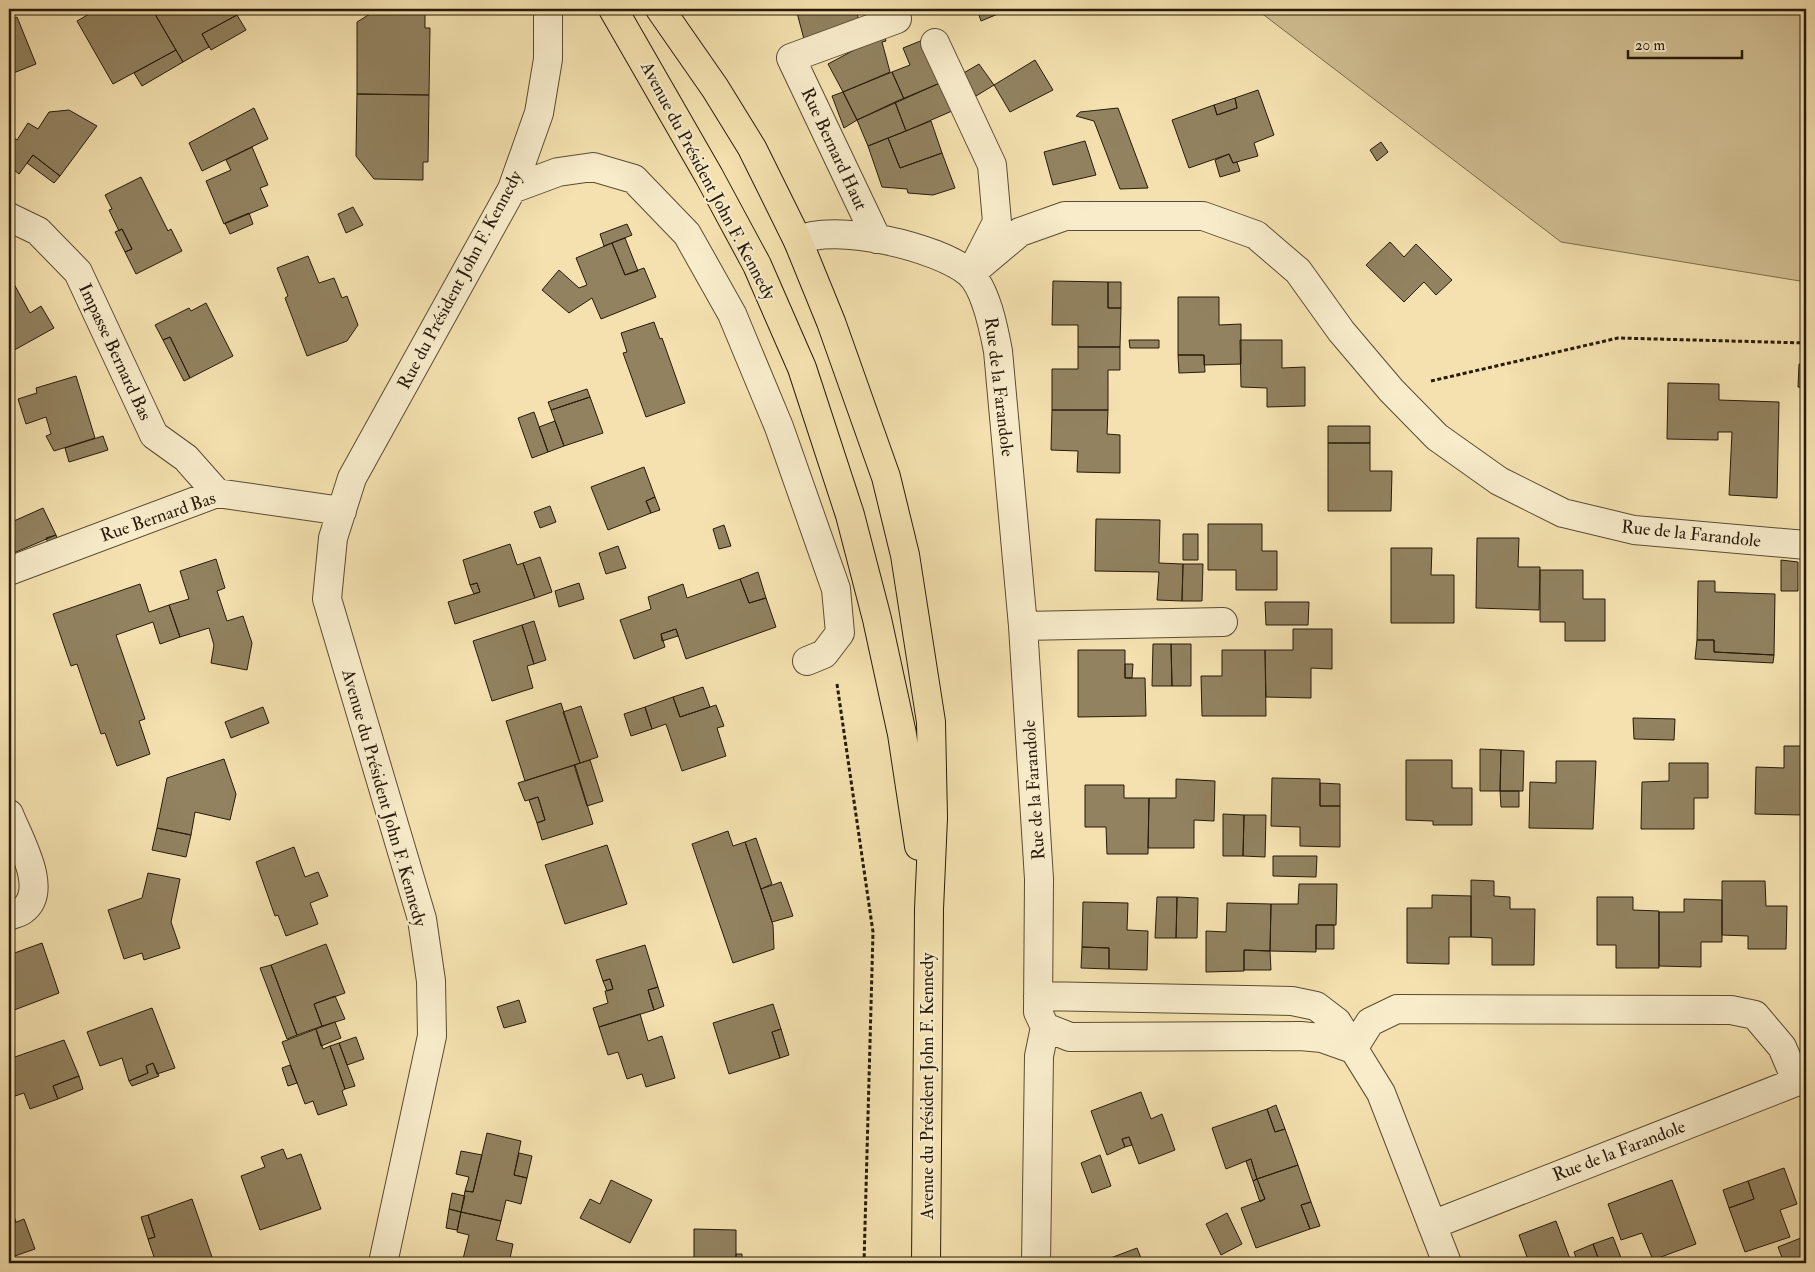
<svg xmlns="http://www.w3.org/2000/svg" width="1815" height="1272" font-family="'IM FELL Double Pica',serif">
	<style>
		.green { fill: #d1bf93; stroke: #7c6d4e }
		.building { fill: #928260; stroke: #271b0a }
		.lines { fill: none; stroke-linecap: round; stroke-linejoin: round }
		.minor-casing { stroke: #5a4c33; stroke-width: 30 }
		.major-casing { stroke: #271b0a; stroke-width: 30 }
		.path { stroke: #271b0a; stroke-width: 3; stroke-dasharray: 4 2.5; stroke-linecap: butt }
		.minor { stroke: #f8eccb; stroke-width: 28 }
		.major { stroke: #f4e1af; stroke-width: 28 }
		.labels { text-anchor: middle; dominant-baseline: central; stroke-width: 4.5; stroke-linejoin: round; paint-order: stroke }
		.street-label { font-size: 18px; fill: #271b0a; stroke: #f8eccb }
	</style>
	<rect width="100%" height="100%" fill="#f4e1af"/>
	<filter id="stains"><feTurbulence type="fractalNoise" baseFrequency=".004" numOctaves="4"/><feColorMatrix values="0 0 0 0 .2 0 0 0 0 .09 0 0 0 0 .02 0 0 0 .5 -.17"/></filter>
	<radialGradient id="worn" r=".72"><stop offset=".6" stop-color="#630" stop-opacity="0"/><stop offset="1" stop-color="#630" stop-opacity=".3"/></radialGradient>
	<path class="green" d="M1256,9h550v273l-245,-40z"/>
	<path class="building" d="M98,9h54l24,41 -63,34 -36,-63z
		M152,9h81l4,6 -35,19 7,13 -26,15z
		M378,9h47v19h5l-1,67 -72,-1v-72z
		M796,9h60l4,16 -55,18z
		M977,9h33l-29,12z
		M237,15l9,15 -35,20 -9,-16z
		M9,17l1,4 7,-4 19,47 -25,10 2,5 -4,2z
		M884,34l2,7 -4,1 8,30 -47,20 -15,-28z
		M923,40l17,43 -36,16 -12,-27 18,-7 -7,-17z
		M176,50l7,12 -41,24 -8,-13z
		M1035,60l18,30 -43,22 -16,-27z
		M979,64l15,21 -18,11 -14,-22z
		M892,72l12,27 -47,21 -14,-28z
		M940,83l12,28 -46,20 -11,-29z
		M1258,90l16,45 -20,8 4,13 -25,7 -4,-9 -40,14 -17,-48 42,-15 3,10 20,-7 -2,-10z
		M843,92l14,28 -13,8 -12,-32z
		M357,94l72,1 -1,67h-5v18l-49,-1 -18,-23z
		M1235,98l2,10 -20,7 -3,-10z
		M895,102l11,29 -38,15 -11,-26z
		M254,108l14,31 -66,32 -13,-28z
		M1118,108l30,80 -28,1 -26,-68 -18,-5 4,-4z
		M69,110l28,16 -37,50 -27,-21 -14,19 -10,-8v-32l8,6 11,-17 10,6 11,-17z
		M931,121l11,32 -42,15 -12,-30z
		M888,138l12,30 42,-15 13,35 -22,7 -25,-2 -1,-4 -25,-2 -14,-41z
		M1085,141l11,34 -43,10 -9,-33z
		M1381,142l7,10 -11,9 -7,-11z
		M252,147l16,38 -8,3 8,18 -44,18 -18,-43 25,-11 -5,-10z
		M1229,154l4,9 4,-1 3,9 -20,6 -5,-17z
		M33,155l27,21 -6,7 -27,-20z
		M141,177l27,54 3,-2 11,22 -46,23 -11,-22 7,-3 -10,-20 -3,2 -10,-21 3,-1 -7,-14z
		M353,207l10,18 -17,8 -8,-19z
		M249,213l4,11 -23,10 -5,-11z
		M627,224l5,11 -28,11 -4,-12z
		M122,229l10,20 -7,3 -10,-20z
		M625,238l13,33 -13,4 -13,-32z
		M1390,242l14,15 12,-13 36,36 -16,15 -12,-13 -20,20 -38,-37z
		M612,243l13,32 19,-7 12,29 -55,22 -9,-21 -23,15 -27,-23 17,-20 20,18 8,-3 -11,-27z
		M308,256l11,27 15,-5 8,20 5,-2 11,29 -11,16 -40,15 -22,-58 3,-2 -11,-28z
		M9,275l21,38 11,-7 13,22 -45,25z
		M1053,281l55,1v26h13l-1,39h-42v-22h-26z
		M1108,282h13v26h-13z
		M1178,297h41v28l22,-1v40l-37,1v-10h-26z
		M206,303l27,53 -43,22 -20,-41 -7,3 -8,-15 34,-17 2,3z
		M654,322l6,17 2,-1 23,65 -39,14 -23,-64 4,-1 -6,-19z
		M170,337l20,41 -6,3 -21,-41z
		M1129,340h30v8h-29z
		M1240,340h42v28l23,-1v39l-38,1v-19l-26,-1z
		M1078,347h42v23h-12v40h-56v-41h26z
		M1178,355h26l1,17 -26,1z
		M1799,364h7v24l-8,-1z
		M76,376l19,62 -41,13 -8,-15 5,-2 -5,-17 -20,7 -8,-25 19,-6 -1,-5z
		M1668,383l51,1v16l60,2 -2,96 -48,-3 3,-63h-14v8l-51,-1z
		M587,389l3,8 -39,13 -3,-8z
		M590,397l13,36 -39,13 -13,-36z
		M1052,410h56l-1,24 13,1v38l-43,-1 1,-21 -27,-1z
		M534,412l14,40 -16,6 -14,-40z
		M555,421l9,25 -16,6 -9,-25z
		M1328,426h42v17h-42z
		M103,436l5,14 -39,12 -4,-14z
		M1328,443h42v28h22l-1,40h-63z
		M644,467l11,30 -9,4 5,12 -43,17 -17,-43z
		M655,497l5,13 -9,3 -5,-12z
		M550,506l6,16 -16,6 -6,-16z
		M43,508l13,27 -47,20v-44l5,10z
		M1096,519l64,1 -1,43 24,1 -1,37 -25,-1 2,-28 -64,-1z
		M1208,524h54v27h15v39h-41v-20h-28z
		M724,525l7,21 -12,3 -6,-20z
		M1183,534h15v26h-15z
		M56,535l3,10 -9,2 -4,-9z
		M1477,538h42l-1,29h22l-1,43 -63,-2z
		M510,544l7,21 6,-2 12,35 -80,26 -7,-22 32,-10 -3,-9 -7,2 -7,-25z
		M618,546l8,22 -20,6 -7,-21z
		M1391,548h41l-1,27h23v48h-63z
		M540,557l12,35 -17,6 -12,-35z
		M216,559l9,29 -8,3 10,30 16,-5 9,27 -5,27 -36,-7 3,-18 -5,-17 -29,9 -11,-32 20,-6 -9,-28z
		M1781,560l17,2v29h-17z
		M1183,564h20l-1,37h-20z
		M1540,570h43v29h22v42h-40v-19h-25z
		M758,572l8,26 -17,5 -9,-24z
		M740,579l9,24 17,-5 10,29 -90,32 -10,-30 -15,5 4,13 -31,12 -14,-39 31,-11 -3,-12 35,-13 4,14z
		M1698,581h17v11l60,2 -1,61 -60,-3v-12h-17z
		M477,583l3,9 -6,2 -4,-9z
		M579,583l5,16 -25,8 -4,-16z
		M140,584l9,28 20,-7 11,32 -20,7 -7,-22 -37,13 29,84 -6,2 11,33 -33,12 -12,-33 -4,1 -24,-70 -6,2 -18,-52z
		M1265,602h44l-1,23h-42z
		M534,621l12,39 -12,4 -12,-39z
		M522,625l12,39 -7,2 6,22 -41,13 -19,-60z
		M676,629l2,7 -16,5 -1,-7z
		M1293,629h39v40l-21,-1v30l-45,-1 -1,-47h28z
		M1697,640h17v12l60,3 -1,8 -78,-4z
		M1153,644h18l1,42h-20z
		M1171,644h20v42h-19z
		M1078,650h47v28h20l1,38 -68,1z
		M1222,650h43l1,66h-64l-1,-40h21z
		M1125,664h8l-1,14h-7z
		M703,687l7,20 -30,10 -7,-20z
		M673,697l7,20 36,-12 8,21 -7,2 9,28 -44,15 -16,-47 -14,5 -7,-22z
		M561,703l19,60 -55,18 -19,-60z
		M581,706l17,51 -18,6 -17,-51z
		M263,707l6,16 -38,15 -6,-16z
		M645,707l7,22 -21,7 -7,-22z
		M1633,718l42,1 -1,21 -40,-1z
		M1784,746h22v41h-3l-1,28 -47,-1 1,-47 28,1z
		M1480,749l21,1 -1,41h-20z
		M1501,750l23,1 -1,40h-23z
		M224,759l12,35 -6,26 -35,-8 -4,23 -34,-7 10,-50z
		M590,760l13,41 -16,5 -13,-41z
		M1406,760h46v28h20v37h-39v-4l-27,-1z
		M1556,761h40l-3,68 -64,-1 1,-46 26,1z
		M1669,763h39v35h-14v31h-53l1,-47 27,-1z
		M575,765l18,59 -51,16 -5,-17 8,-3 -7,-23 -13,4 -7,-18z
		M1272,778l48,1v27h20v41l-40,-1v-19l-29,-1z
		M1176,779l39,2 -1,40 -20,-1v28h-46l1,-50h27z
		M1320,783l20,1v22h-20z
		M1085,785h39v13h25l-1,56h-41l-1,-27h-21z
		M1500,791h19v16h-18z
		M538,797l7,23 -8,3 -8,-23z
		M1223,814l21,1 -1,41h-20z
		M1244,815h22l-1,42 -22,-1z
		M157,828l34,7 -5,22 -34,-7z
		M728,831l5,15 12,-4 28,83 1,24 -41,14 -41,-119z
		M756,838l16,46 -11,5 -16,-47z
		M607,845l20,59 -62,20 -20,-59z
		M294,847l11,30 13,-5 10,24 -18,7 8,21 -32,12 -8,-21 -3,1 -19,-54z
		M1273,856h44l-1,21 -43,-1z
		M148,873l32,6 -9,43 9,26 -36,12 -2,-7 -18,6 -16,-49 34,-12z
		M1471,880l23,1v15l16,1v12h25l-1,56h-42v-27l-21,-1z
		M1722,881h43l1,25h21l-1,43h-38v-13l-26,-1z
		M781,882l12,34 -21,6 -11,-33z
		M1299,884h38l-1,41h-20v27l-46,-1 1,-47h27z
		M1432,895l39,1v41h-22v27l-42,-1v-55h25z
		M1157,897h20l-1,41h-21z
		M1177,897l21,1 -1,40h-21z
		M1597,897h36v13l26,1v57h-43v-23h-19z
		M1684,899l38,1v42h-21v25l-42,-1v-54h25z
		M1083,902l45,1 -1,27 21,1 -1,39 -38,-1v-21l-27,-1z
		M1227,903l44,1 -1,47 -26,-1v21l-38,1v-41l20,1z
		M1316,925h18v24h-18z
		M42,943l17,50 -50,19v-57z
		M326,944l19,49 -31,11 8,22 -25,9 -26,-70z
		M645,945l13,42 -10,3 6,20 -55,17 -6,-19 15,-5 -3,-12 8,-2 -3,-10 -7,2 -7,-21z
		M1082,947l27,1v21l-28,-1z
		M1244,950l26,1 1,19h-27z
		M271,965l26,70 -10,4 -27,-71z
		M610,979l3,10 -6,2 -4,-10z
		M658,987l6,19 -10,4 -6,-20z
		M335,996l10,23 -23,7 -8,-22z
		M519,1000l7,22 -22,6 -7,-21z
		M773,1004l8,25 -9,3 8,26 -51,16 -16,-51z
		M152,1008l23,60 -18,6 -4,-11 -7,3 2,7 -19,8 -7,-23 -22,8 -13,-34z
		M640,1014l8,27 14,-5 13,42 -29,9 -4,-13 -15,5 -9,-27 -10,3 -9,-28z
		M335,1022l6,16 -20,8 -5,-17z
		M316,1029l7,20 7,-3 15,43 -3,2 5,14 -29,10 -5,-14 -8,3 -23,-62z
		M781,1029l8,26 -9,3 -8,-26z
		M356,1037l8,22 -17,6 -8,-22z
		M64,1040l15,36 -26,10 5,13 -28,10 -6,-16 -15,5v-39z
		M339,1043l16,43 -10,3 -15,-43z
		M153,1063l6,13 -27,10 -3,-5 19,-8 -2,-7z
		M290,1065l7,18 -9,3 -6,-18z
		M79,1076l4,13 -25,10 -5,-13z
		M1141,1092l10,27 11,-5 13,36 -36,14 -10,-27 -7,2 3,8 -18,8 -16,-44z
		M1276,1105l9,24 -10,3 -8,-23z
		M1267,1109l8,23 10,-3 13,36 -41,14 -6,-20 -25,10 -14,-41z
		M487,1133l34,8 -7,34 13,3 -6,26 -15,-4 -5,21 -40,-9 4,-21 8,1z
		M1129,1137l3,8 -7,2 -3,-8z
		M283,1149l4,10 14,-5 20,55 -61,21 -19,-54 24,-9 -4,-10z
		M461,1151l21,4 -9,37 -8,-1 4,-14 -13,-3z
		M519,1153l13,3 -5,22 -13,-3z
		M1100,1155l11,31 -19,7 -11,-30z
		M1251,1159l6,20 -4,2 -7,-20z
		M1298,1165l13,37 -10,3 9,24 -54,19 -15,-40 24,-9 -8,-20z
		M1784,1168l13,36 -17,6 10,27 -45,15 -16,-44 25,-9 -6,-18z
		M1257,1179l8,20 -5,3 -7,-21z
		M611,1180l41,20 -22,43 -50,-25 10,-19 10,5z
		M1672,1180l24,64 -43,16 -11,-27 -21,7 -13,-36z
		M1748,1181l6,18 -25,9 -6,-18z
		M452,1193l13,3 -4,16 -12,-3z
		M192,1199l22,64h-58l-8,-24 7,-2 -7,-22z
		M9,1202l7,20 -7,3z
		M1311,1202l9,24 -10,3 -9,-24z
		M449,1209l12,3 -4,18 -11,-2z
		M461,1212l40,9 -5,19 17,4 -4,19h-47l7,-28 -12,-3z
		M1227,1213l15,31 -21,11 -15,-31z
		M148,1215l7,22 -7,2 -7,-22z
		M24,1219l11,30 -26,9v-33z
		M1556,1221l14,38 -11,4h-50l18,-6 -8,-22z
		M694,1229l42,1v33h-42z
		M1806,1236v22l-14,5h-8l-6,-16z
		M1613,1237l10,26h-23l-7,-19z
		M1593,1244l7,19h-22l-4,-11z
		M1137,1248l6,15 -43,-1z
		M736,1254h6v9h-6z
		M1806,1258v5h-14z"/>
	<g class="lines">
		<defs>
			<path id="minor" d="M935,43l57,122 5,57 -20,39
				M512,189l46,-17 35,-5 41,12 53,55 45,80 47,113 57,162 4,44 -16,21 -17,7
				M9,217l29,14 40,41 76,163 32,23 31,35
				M877,239l-86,-181 106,-39
				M798,241c35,-19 141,6 171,32 17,15 25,57 29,78l25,275 16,253 -1,133 7,15 25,10 230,-1 22,2 31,11
				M970,274l50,-42 45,-16h138l53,19 42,36 43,60 50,59 46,47 62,44 64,32 71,17 172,15
				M9,571l208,-78 125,18
				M1023,626l200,-4
				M9,814c9,24 41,76 14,96 -3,3 -10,4 -14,6
				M1038,996l254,5 24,5 21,16 44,71 66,170
				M1353,1049l17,-27 27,-13 334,1 24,5 27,32 15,35
				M1432,1225l374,-147
				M383,1263l49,-227 -1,-55 -9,-62 -95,-320 6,-61 19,-60 160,-289 27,-76 9,-54v-50
				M1036,1263l3,-207 6,-29"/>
			<path id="major" d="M613,9l96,167 48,89 45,103 48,147 27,104 25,115 17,112
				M660,9l55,79 37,60 46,93 33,81 55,155 19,78 26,167 2,96 -4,91 -3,354"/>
		</defs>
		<use href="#minor" class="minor-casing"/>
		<use href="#major" class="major-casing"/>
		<path class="path" d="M1431,381l187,-43 188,5
			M837,684l36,248 -9,331"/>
		<use href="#minor" class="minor"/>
		<use href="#major" class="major"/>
	</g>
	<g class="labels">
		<g class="street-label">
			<text transform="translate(834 149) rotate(65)">Rue Bernard Haut</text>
			<text transform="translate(708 181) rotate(62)">Avenue du Président John F. Kennedy</text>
			<text transform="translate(460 280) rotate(-62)">Rue du Président John F. Kennedy</text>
			<text transform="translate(115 352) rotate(65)">Impasse Bernard Bas</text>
			<text transform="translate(999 387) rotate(83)">Rue de la Farandole</text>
			<text transform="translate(158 517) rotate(-19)">Rue Bernard Bas</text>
			<text transform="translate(1691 534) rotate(6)">Rue de la Farandole</text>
			<text transform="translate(1034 790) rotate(-94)">Rue de la Farandole</text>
			<text transform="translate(384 798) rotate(74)">Avenue du Président John F. Kennedy</text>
			<text transform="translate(927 1086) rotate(-90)">Avenue du Président John F. Kennedy</text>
			<text transform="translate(1619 1151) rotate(-21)">Rue de la Farandole</text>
		</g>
	</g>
	<rect width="1815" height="1272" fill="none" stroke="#f4e1af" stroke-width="30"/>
	<rect x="10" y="10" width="1795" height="1252" fill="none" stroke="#271b0a" stroke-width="2.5"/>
	<rect x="15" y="15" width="1785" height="1242" fill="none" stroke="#271b0a"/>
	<path d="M1628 50v8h114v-8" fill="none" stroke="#271b0a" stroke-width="2.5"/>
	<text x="1635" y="50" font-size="15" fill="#271b0a" stroke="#f8eccb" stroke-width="4" paint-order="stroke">20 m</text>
	<rect width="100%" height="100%" filter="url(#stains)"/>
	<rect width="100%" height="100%" fill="url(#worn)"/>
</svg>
